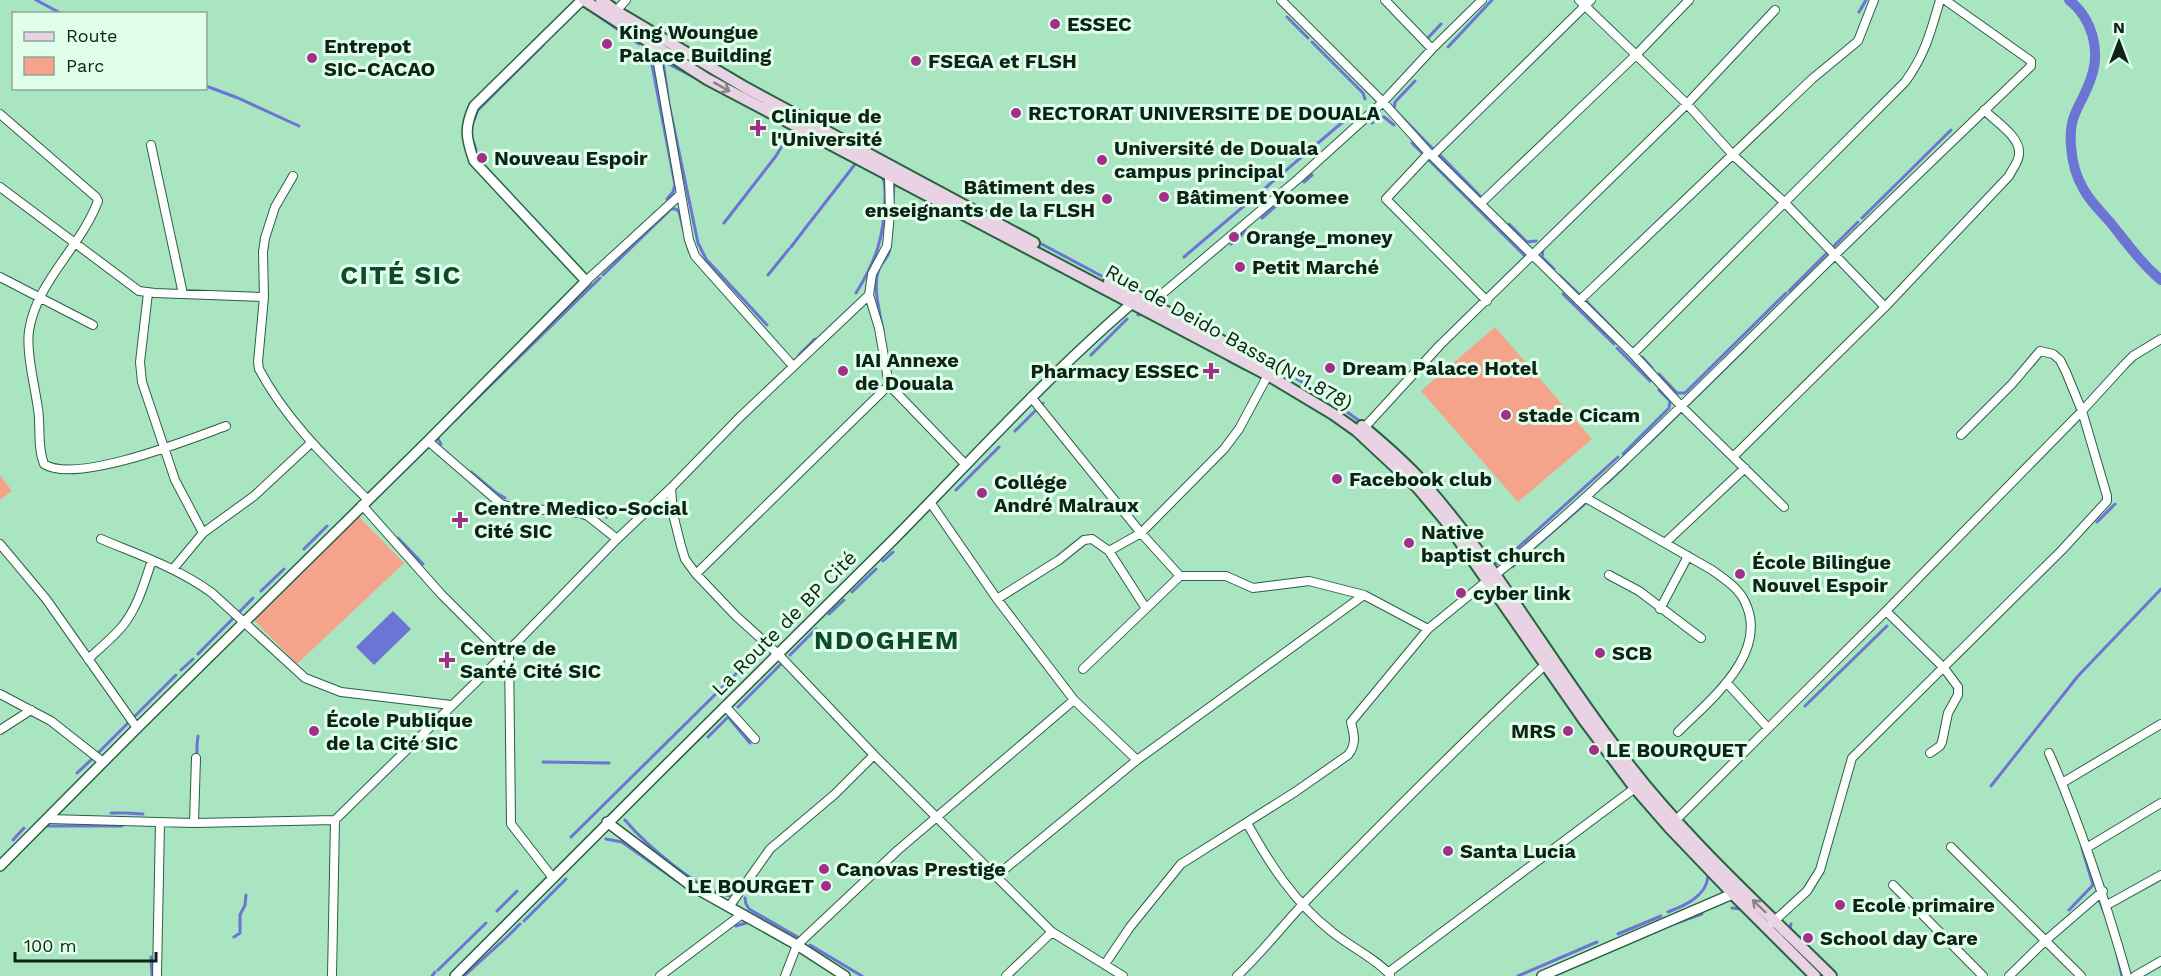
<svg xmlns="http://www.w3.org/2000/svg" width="2161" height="976" font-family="'Work Sans',sans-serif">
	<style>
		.green { fill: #f5a38b }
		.water { fill: #6c74d4 }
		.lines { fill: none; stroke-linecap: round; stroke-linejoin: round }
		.stream { stroke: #6c74d4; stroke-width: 3 }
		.canal { stroke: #6c74d4; stroke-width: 10 }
		.minor-casing { stroke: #296143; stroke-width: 10 }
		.tertiary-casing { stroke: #296143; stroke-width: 12 }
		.secondary-casing { stroke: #296143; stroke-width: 14 }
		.minor { stroke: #fff; stroke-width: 8 }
		.tertiary { stroke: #fff; stroke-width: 9 }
		.secondary { stroke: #e9d2e3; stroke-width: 10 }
		.oneway { stroke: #868487 }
		.poi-dot { fill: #a22f8a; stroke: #e1feeb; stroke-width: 2 }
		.labels { text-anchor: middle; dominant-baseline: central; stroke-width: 6; stroke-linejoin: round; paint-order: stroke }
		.poi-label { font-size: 20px; font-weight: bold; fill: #0c2417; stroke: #e1feeb; text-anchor: start }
		.street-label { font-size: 20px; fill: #0c2417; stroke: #e1feeb }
		.district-label { font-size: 26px; font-weight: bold; letter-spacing: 1.5px; fill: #0c492d; stroke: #e1feeb }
	</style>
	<rect width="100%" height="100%" fill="#aae5c1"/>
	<path class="green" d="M1495,327l97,112 -74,63 -97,-111z
		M0,475l12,16 -12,9z
		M359,517l45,46 -107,101 -45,-46z"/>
	<path class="water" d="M393,611l18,18 -37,36 -18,-18z"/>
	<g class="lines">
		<path class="stream" d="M36,0l26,14
			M581,4l58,40
			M1859,12l7,-12
			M1287,17l21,21
			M1426,40l15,-16
			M1312,42l51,51 2,6
			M1448,47l44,-47
			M646,49l-1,2 7,14 23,120 -2,7 -6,7
			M701,81l-38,-20 6,43 29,139 8,16 61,66
			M1415,81l-20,21 -1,7 40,41
			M206,86l32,12 61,28
			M502,86l41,-41
			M478,110l23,-23
			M474,120l3,-8
			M1372,123l8,-6h4l10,8
			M473,141l3,9
			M1412,143l114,114
			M1439,154l43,44
			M1304,182l8,-7
			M893,197l1,-13 4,1
			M1262,218l28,-24
			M1862,218l89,-88
			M811,221l45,-58
			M724,223l52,-67 16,-27
			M1509,224l18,18 9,-1
			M1036,241l73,39
			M1231,244l15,-13
			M791,247l19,-25
			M1543,249l-1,8 12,12
			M1184,257l167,-142
			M603,275l68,-66h5l3,3 10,39
			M768,275l21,-26
			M1559,275l21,20
			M1789,291l69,-69
			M856,293c20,-32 28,-56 29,-94 0,-8 1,-16 -3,-23
			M1563,294l51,50
			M1585,300l39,40
			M1138,315l7,-1
			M1206,326l12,6
			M883,330c-3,-17 -10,-41 -5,-58 3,-11 12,-14 12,-26
			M1617,348l33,33
			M799,355l16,-16
			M1091,355l36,-36
			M1642,357l10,11
			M1229,361l15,8
			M1276,366l12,7
			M1659,374l18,19h8l101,-100
			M1297,379l18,11
			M1333,402l28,20
			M455,420l145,-142
			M1015,431l28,-28
			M439,435l-1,4 3,5
			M1649,443l99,-97
			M1623,454l46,-46 1,-7 -11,-11
			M471,472l24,20 10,6
			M1607,483l20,-19
			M956,490l43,-43
			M585,507l22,10
			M2097,522l18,-18
			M398,538l25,26
			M304,549l23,-23
			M883,561l10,-9
			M1491,564l10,-1 117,-106
			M1512,567l76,-66
			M261,591l23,-22
			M852,592l24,-23
			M829,614l15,-14
			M198,654l55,-56
			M790,655l26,-26
			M743,666l22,-21
			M181,670l12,-11
			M1805,706l82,-80
			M738,707l44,-44
			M134,717l42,-42
			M730,719l20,24
			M708,737l24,-24
			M197,745l1,-9
			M98,753l32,-32
			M197,757v-11
			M543,762l66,1
			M77,773l15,-14
			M1991,786l87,-110 83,-87
			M111,813h13
			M126,813l17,1
			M625,820c20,24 76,73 106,76l5,-3
			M48,826h74
			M571,837l170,-168
			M606,839l16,3 58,41
			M13,840l11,-12
			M745,898l1,6 3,5 52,30
			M2099,900l6,14
			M1732,908l10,1
			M2069,910l24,-25 -11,-37
			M497,911l20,-20
			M1668,912c16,-6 39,-16 40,-36
			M524,921l42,-42
			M1673,924l29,-10
			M736,926l13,-4
			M1789,932l2,-8
			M1618,934l43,-18
			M508,936l12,-12
			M234,937l6,-4v-18l5,-10 1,-10
			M810,945l52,31
			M2117,954l5,22
			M151,957l1,19
			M438,970l48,-47
			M432,976l3,-4
			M464,976l43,-39
			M1518,976l79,-34"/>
		<path class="canal" d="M2069,0c23,18 32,50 22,78 -9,28 -23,35 -20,68 1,15 5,31 13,44 6,11 17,22 26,32 16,20 31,41 51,58"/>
		<defs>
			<path id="minor" d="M1281,0l102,102 46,51 204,201 48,52 103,101
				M1385,0l47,49
				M1579,0l108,104 46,51 52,48 100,104
				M616,11l10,-11
				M655,46l34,194 6,16 98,110
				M0,114l96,83 2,4c-17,46 -62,81 -69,130 -3,21 6,56 9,78 3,18 -1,38 6,55 32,21 146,-25 182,-38
				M151,145l32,149
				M1429,153l-43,46 101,102
				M1432,156l159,-156
				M293,176l-18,31 -10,31 -2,14 1,45 -6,65 1,7c27,51 69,91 109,131
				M889,176l1,37 -3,33 -15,28 -3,21 10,33 10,57 77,80
				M0,187l139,104 16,2 109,4
				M1481,203l155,-148 53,-55
				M0,277l93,48
				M586,281l95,-87
				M148,293l-8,69 2,20 33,98 28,53
				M1579,301l233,-222 46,-38 16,-41
				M1148,308l14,-14 136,-115 85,-77 49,-53 50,-49
				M1633,354l272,-272c20,-27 26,-51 35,-82
				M1031,397l110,136 39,43
				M1364,428l76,-83 247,-241 88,-94
				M428,441l73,63 9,3 70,6 8,3 29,23
				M1734,456l151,-149 124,-131c3,-7 10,-14 10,-22 2,-17 -24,-33 -35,-44
				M671,488l2,26 8,32 4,13 11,15 40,42 42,38 96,101 178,177 71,44
				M1586,498l126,72c12,9 27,18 33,32 25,51 -35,98 -67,130
				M930,502l67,97 77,101 63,60
				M362,505l79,89 61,61
				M101,539c38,16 77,29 111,54l93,85 36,14 110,13
				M1665,543l80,-75
				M0,544l46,55 91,129
				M1109,551l32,-18 83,-84 15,-20 29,-54
				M173,569l30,-36 51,-37 57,-53
				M696,574l193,-189
				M1495,575c96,-77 181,-164 269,-250 88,-88 177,-173 267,-259v-5l-86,-61
				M1609,575l30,16 62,47
				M997,599l62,-39 25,-20 8,-1 17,12 36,56
				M1660,609l28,-53
				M1886,611l58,57 14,19v8l-10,18 -6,29 -2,4 -10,7
				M509,649l2,175 42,54
				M88,659c11,-10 22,-19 32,-30 17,-19 24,-45 32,-69
				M1083,669l97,-93h46l27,12 56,-7 55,14 64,34
				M1727,683l41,45
				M0,694l51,27 52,41
				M725,706l30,33
				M0,730l31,-20
				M2049,753c32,73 56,146 78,223
				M2062,783l99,-59
				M48,819l146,4 141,-3 184,-180 98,-101 54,-51 68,-70 130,-123
				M1675,821l211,-210 196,-200 42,-46 9,-9 28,-17
				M194,823l2,-65
				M1247,823c22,40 47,79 84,108 16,14 46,28 59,44
				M1951,847l130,129
				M2088,847l73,-44
				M995,877l142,-117 227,-165
				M1893,885l90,91
				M2107,905l54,-30
				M729,907l41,-58 65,-55 39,-39
				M1771,924l36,-33 13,-21 32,-112 210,-208 45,-49v-5l-25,-85 -16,-39 -6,-12 -7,-6 -13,-3 -28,33 -51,51
				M1105,964l25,-37 51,-63 114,-72 53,-37c9,-11 6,-21 3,-33l77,-93 60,-49
				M1389,972l246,-184
				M157,976l3,-154
				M332,976l3,-156
				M660,976l81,-61
				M785,976l12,-31 101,-95 176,-150
				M1006,976l46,-44
				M1237,976c25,-23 45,-50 68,-74 79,-81 158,-161 241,-238
				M2009,976l36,-35 58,-50
				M2135,976l26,-15"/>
			<path id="tertiary" d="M607,822l83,63 107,60 48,31
				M0,866l137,-138 291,-287 158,-160 -112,-120c-8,-23 -10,-33 0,-55l108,-106
				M455,976c145,-146 292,-291 438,-436 80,-81 157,-167 244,-241
				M1542,976l195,-84"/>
			<path id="secondary" d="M584,0l123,79 561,296 65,39 24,17 61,57 27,32 139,200 51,68 34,39 65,68 81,81
				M601,0l15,11 130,77 288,155
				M1109,282l106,55 60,34
				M1362,426c23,19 46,39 66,62 71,82 125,178 191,264 62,83 139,152 212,224"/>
		</defs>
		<use href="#minor" class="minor-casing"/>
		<use href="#tertiary" class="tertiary-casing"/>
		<use href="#secondary" class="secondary-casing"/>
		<use href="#minor" class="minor"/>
		<use href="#tertiary" class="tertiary"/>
		<use href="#secondary" class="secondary"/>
	</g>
	<defs><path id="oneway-shaft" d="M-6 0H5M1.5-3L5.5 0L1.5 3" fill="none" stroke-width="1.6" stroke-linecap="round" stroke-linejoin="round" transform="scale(1.5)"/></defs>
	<g class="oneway">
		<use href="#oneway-shaft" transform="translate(722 87) rotate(29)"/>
		<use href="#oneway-shaft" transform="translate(1759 906) rotate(-136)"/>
	</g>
	<g class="poi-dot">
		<circle cx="1055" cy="24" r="6"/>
		<circle cx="607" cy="44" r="6"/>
		<circle cx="312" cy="58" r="6"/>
		<circle cx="916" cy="61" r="6"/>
		<circle cx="1016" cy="113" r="6"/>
		<path d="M755 119h6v6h6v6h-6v6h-6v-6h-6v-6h6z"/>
		<circle cx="482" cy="158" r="6"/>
		<circle cx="1102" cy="160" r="6"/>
		<circle cx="1164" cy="197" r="6"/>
		<circle cx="1107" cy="199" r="6"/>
		<circle cx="1234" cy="237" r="6"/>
		<circle cx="1240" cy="267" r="6"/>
		<circle cx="1330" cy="368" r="6"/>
		<circle cx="843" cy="371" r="6"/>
		<path d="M1208 362h6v6h6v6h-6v6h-6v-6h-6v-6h6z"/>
		<circle cx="1506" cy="415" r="6"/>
		<circle cx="1337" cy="479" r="6"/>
		<circle cx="982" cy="493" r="6"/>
		<path d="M457 511h6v6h6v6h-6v6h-6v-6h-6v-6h6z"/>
		<circle cx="1409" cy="543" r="6"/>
		<circle cx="1740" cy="574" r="6"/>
		<circle cx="1461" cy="593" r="6"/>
		<circle cx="1600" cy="653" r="6"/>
		<path d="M444 651h6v6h6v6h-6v6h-6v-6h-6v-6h6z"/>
		<circle cx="314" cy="731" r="6"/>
		<circle cx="1568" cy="731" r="6"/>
		<circle cx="1594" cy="750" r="6"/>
		<circle cx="1448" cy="851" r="6"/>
		<circle cx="824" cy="869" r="6"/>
		<circle cx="826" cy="886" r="6"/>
		<circle cx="1840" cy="905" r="6"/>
		<circle cx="1808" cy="938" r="6"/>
	</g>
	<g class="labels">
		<g class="poi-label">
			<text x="1067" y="24">ESSEC</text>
			<text x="619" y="32">King Woungue<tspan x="619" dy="23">Palace Building</tspan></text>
			<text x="324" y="46">Entrepot<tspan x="324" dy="23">SIC-CACAO</tspan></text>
			<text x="928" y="61">FSEGA et FLSH</text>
			<text x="1028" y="113">RECTORAT UNIVERSITE DE DOUALA</text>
			<text x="771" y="116">Clinique de<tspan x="771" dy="23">l'Université</tspan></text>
			<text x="1114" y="148">Université de Douala<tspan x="1114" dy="23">campus principal</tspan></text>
			<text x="494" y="158">Nouveau Espoir</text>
			<text x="1095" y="187" text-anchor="end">Bâtiment des<tspan x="1095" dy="23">enseignants de la FLSH</tspan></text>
			<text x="1176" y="197">Bâtiment Yoomee</text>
			<text x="1246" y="237">Orange_money</text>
			<text x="1252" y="267">Petit Marché</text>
			<text x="855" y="360">IAI Annexe<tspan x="855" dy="23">de Douala</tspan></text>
			<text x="1342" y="368">Dream Palace Hotel</text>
			<text x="1199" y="371" text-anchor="end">Pharmacy ESSEC</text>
			<text x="1518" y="415">stade Cicam</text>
			<text x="1349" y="479">Facebook club</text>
			<text x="994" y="482">Collége<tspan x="994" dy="23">André Malraux</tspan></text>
			<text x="474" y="508">Centre Medico-Social<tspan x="474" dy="23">Cité SIC</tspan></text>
			<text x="1421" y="532">Native<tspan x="1421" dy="23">baptist church</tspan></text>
			<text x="1752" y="562">École Bilingue<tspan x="1752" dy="23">Nouvel Espoir</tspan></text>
			<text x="1473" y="593">cyber link</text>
			<text x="460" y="648">Centre de<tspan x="460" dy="23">Santé Cité SIC</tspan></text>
			<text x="1612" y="653">SCB</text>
			<text x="326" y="720">École Publique<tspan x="326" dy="23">de la Cité SIC</tspan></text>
			<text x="1556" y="731" text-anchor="end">MRS</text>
			<text x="1606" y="750">LE BOURQUET</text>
			<text x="1460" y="851">Santa Lucia</text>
			<text x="836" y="869">Canovas Prestige</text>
			<text x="814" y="886" text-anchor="end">LE BOURGET</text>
			<text x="1852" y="905">Ecole primaire</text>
			<text x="1820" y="938">School day Care</text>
		</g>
		<g class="street-label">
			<text transform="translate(1229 337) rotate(29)">Rue de Deido Bassa(N°1.878)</text>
			<text transform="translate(784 623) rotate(-45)">La Route de BP Cité</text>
		</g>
		<g class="district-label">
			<text x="401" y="275">CITÉ SIC</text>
			<text x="887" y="640">NDOGHEM</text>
		</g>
	</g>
	<rect x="12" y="12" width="195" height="78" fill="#e1feeb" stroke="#8ca796" stroke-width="1.5"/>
	<rect x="24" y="32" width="30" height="9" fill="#e9d2e3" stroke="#8ca796" stroke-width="1.5"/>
	<text x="66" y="42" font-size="18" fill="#0c2417">Route</text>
	<rect x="24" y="57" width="30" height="18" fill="#f5a38b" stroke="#8ca796" stroke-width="1.5"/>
	<text x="66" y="72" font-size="18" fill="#0c2417">Parc</text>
	<g transform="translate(2119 42)" stroke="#e1feeb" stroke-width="4.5" paint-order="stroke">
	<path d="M0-4.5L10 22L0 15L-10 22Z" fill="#0c2417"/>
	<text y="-9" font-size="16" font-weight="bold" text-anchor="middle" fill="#0c2417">N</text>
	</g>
	<path d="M15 952v9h141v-9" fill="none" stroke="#0c2417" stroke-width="3"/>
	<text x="24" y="952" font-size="18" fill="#0c2417" stroke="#e1feeb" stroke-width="4.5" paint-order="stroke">100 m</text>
</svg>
